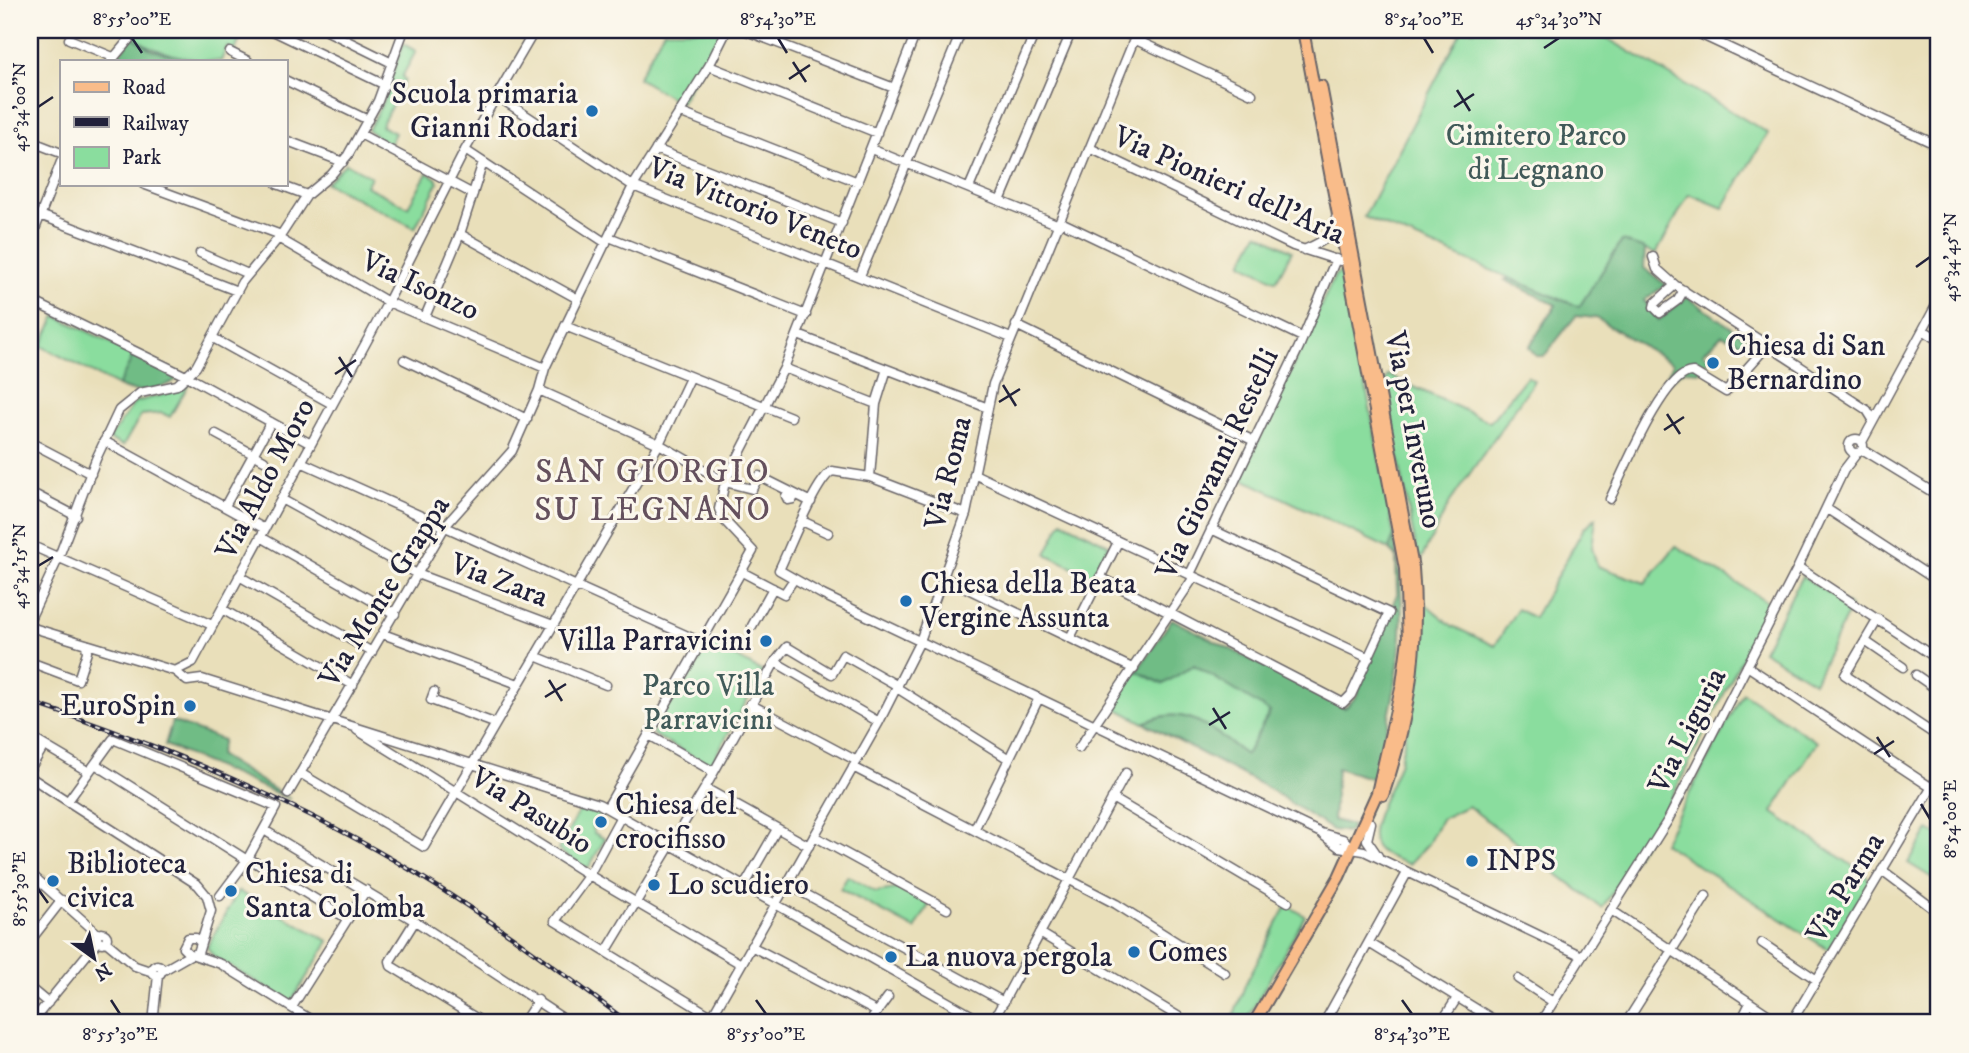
<svg xmlns="http://www.w3.org/2000/svg" width="1969" height="1053" font-family="'IM FELL DW Pica',serif">
	<style>
		.green { fill: #8add9e; stroke: #56806c; stroke-width: 2 }
		.forest { fill: #6fbc85; stroke: #486f60; stroke-width: 2 }
		.lines { fill: none; stroke-linecap: round; stroke-linejoin: round }
		.minor-casing { stroke: #686467; stroke-width: 11 }
		.major-casing { stroke: #686467; stroke-width: 14 }
		.minor { stroke: #fff; stroke-width: 8 }
		.major { stroke: #f9bc8a; stroke-width: 10 }
		.rail-casing { stroke: #22223b; stroke-width: 4.5 }
		.rail { stroke: #fbf7ec; stroke-width: 2; stroke-dasharray: 5; stroke-linecap: butt }
		.ticks { fill: none; stroke: #22223b; stroke-width: 2.5 }
		.poi-dot { fill: #1f6fb2; stroke: #fbf7ec; stroke-width: 2.5 }
		.labels { text-anchor: middle; dominant-baseline: central; stroke-width: 6; stroke-linejoin: round; paint-order: stroke }
		.poi-label { font-size: 30px; fill: #22223b; stroke: #fbf7ec; text-anchor: start }
		.park-label { font-size: 30px; fill: #415a59; stroke: #fbf7ec }
		.street-label { font-size: 30px; fill: #22223b; stroke: #fbf7ec }
		.quarter-label { font-size: 33px; letter-spacing: 2px; fill: #64505d; stroke: #fbf7ec }
		.neatline { fill: none; stroke: #22223b; stroke-width: 2.5 }
		.ticks-label { font-size: 18px; text-anchor: middle; fill: #22223b }
	</style>
	<rect width="100%" height="100%" fill="#fbf7ec"/>
	<filter id="ink" filterUnits="userSpaceOnUse"><feTurbulence type="fractalNoise" baseFrequency=".0143" numOctaves="2"/><feDisplacementMap in="SourceGraphic" scale="14" xChannelSelector="R" yChannelSelector="G"/><feConvolveMatrix kernelMatrix="1 2 1 2 8 2 1 2 1" color-interpolation-filters="sRGB"/></filter>
	<filter id="wash" filterUnits="userSpaceOnUse"><feTurbulence type="fractalNoise" baseFrequency=".00686" numOctaves="4" result="noise"/><feDisplacementMap in="SourceGraphic" scale="28" xChannelSelector="R" yChannelSelector="G"/><feGaussianBlur stdDeviation="1.57" result="paint"/><feColorMatrix in="noise" values="0 0 0 0 0 0 0 0 0 0 0 0 0 0 0 0 0 1.4 0 .05"/><feComposite in="paint" operator="in"/></filter>
	<g filter="url(#wash)">
		<rect width="100%" height="100%" fill="#e9dfba"/>
		<path class="green" d="M139,30h91l12,5 -7,16 -8,-4 -6,14c-30,0 -63,-7 -88,-24z
			M664,30h59l-43,73 -42,-25z
			M1462,30h131l175,103 -45,75 -34,-14 -33,60 -34,-13 -43,66 -215,-90z
			M403,44l13,7 -14,26 3,3 -24,46 14,7 -6,12 -21,-15 15,-28z
			M346,163l25,14 -5,9 42,21 19,-34 9,5 2,5 -23,45 -89,-45z
			M1258,233l34,18 -16,30 -34,-18z
			M1344,270l50,266 -5,13 -148,-71 94,-203z
			M56,316l78,38 -16,32 -77,-40z
			M1388,375l102,47 37,-46 7,5 -84,121 -31,61 -35,-178z
			M189,384l-19,33 -8,-4 -21,2 -18,31 -14,-7 26,-37 27,-7z
			M1596,518l-4,29 5,19 48,17 31,-37 97,59 -30,51 -77,153 -64,99 -134,-102 -27,13 -13,25 -19,20c-13,-5 -35,-9 -36,-27 -2,-20 22,-56 27,-76 13,-54 20,-106 21,-161l31,26 43,20 22,-37 17,9 50,-90z
			M1062,521l47,24 -16,32 -47,-23z
			M1802,576l49,31 -37,75 -51,-31z
			M705,640l58,32 -53,94 -58,-32z
			M1194,665l76,46 -24,44c-34,-24 -59,-54 -102,-32l-32,-17 25,-35 26,13z
			M1743,693l74,49 -45,70 93,62 5,7 -41,69 -166,-107z
			M583,804l20,6 -11,17 2,6 11,6 -16,28 -4,1 -27,-18z
			M1929,830l10,6v46l-31,-19z
			M848,876l28,16 26,-4 28,15 -15,26 -75,-40z
			M238,891l91,50 -38,61 -77,-45 -7,-10z
			M1287,905l18,11 -60,107h-14l15,-40z"/>
		<path class="forest" d="M133,37l19,13 47,11h-85z
			M1622,241l23,8 -1,19 22,17 -22,15 15,20 28,-23 71,49 -4,2 -32,-13 -19,18 7,5 -11,14 -15,-2 -16,12 -4,-1 9,-17 -77,-46 -20,-2 -32,40h-8l-7,-9 27,-42 -51,-25 4,-2 70,29z
			M134,354l45,22 -1,3c-19,11 -41,17 -60,7z
			M1394,536c18,91 2,156 -20,243l-37,-11 -4,52 19,5 -3,7 -17,-2 -64,-42 -124,-65c43,-22 68,8 102,32l24,-43 -76,-47 -31,19 -26,-13 35,-52 173,89 11,-11 41,-103 -1,-38 -7,-7z
			M172,721l51,19 -4,15 71,44 -125,-54z"/>
	</g>
	<g filter="url(#ink)">
		<g class="lines">
			<defs>
				<path id="minor" d="M271,30l114,55
					M325,30l67,33
					M744,30l150,58
					M1117,30l18,7
					M1691,30l248,116
					M69,39l44,18
					M1134,39l118,55
					M230,52l18,9
					M111,61l26,-31
					M709,66l168,67
					M285,80l83,40
					M497,96l136,90 378,152
					M679,112l179,70
					M360,134l113,60
					M285,140l58,22
					M30,141l31,12
					M1090,148l203,98 47,15
					M656,149l186,74
					M871,149l188,76
					M465,150l141,93
					M143,184l138,51
					M277,184l30,11
					M969,188l67,-158
					M1000,201l72,-171
					M40,215l197,76
					M1061,222l241,115
					M460,234l118,65
					M609,237l197,78
					M278,238l110,64 157,66
					M30,242l31,-80
					M1304,250c15,-7 32,-13 32,-32
					M200,253l48,21
					M1653,257l4,12 18,16 192,125 5,8
					M860,276l102,-246
					M1675,285l-20,18 -1,4 6,6 18,-13 6,-10
					M30,300l162,79 119,65
					M425,317l35,-83 23,-72
					M1016,325l238,116
					M565,326l226,91
					M1923,330l16,10
					M798,335l190,73
					M213,338l119,66
					M404,360l123,59
					M784,368l92,36
					M539,390l120,54 66,38 27,7 7,-13 52,26
					M216,434l48,26
					M1849 446a7 7 0 1 1 14 0a7 7 0 1 1-14 0Z
					M104,441l161,88
					M30,442l61,32
					M1862,442l77,-142
					M1862,449l77,47
					M301,462l400,180
					M974,474l395,184
					M870,477l6,-73 11,-35
					M30,492l46,24
					M789,492l-3,4 2,4 5,-1 1,-5
					M281,499l136,75 136,51
					M1610,499c12,-24 55,-130 83,-127l33,20 42,-47
					M225,506l46,-84
					M1827,509l112,73
					M966,514l-96,-37 -38,-6c-17,10 -43,79 -53,99l44,25 498,238 22,6 7,8
					M802,521l26,12
					M261,537l134,77
					M30,545l182,80
					M1798,567l141,93
					M742,572l42,22 10,-15
					M239,576l133,76
					M943,577l191,92
					M1100,577l243,126 8,-8 38,-82 -178,-84
					M222,609l131,76
					M30,619l28,-60 38,-100 23,-49 21,-17 37,-8 19,-18 46,-85 39,-47 26,-40 24,-20 17,-20 30,-54 26,-71
					M1878,619l-33,56 86,57 8,-13
					M752,626l21,-38
					M30,627l145,44 12,10 15,-2 397,125 386,219
					M383,634l135,50
					M1070,638l48,-96
					M1865,641l38,26
					M535,656l71,29
					M30,662l48,18 9,-28 -1,-8
					M775,662l104,60
					M1747,666l185,122
					M175,671l18,-9 195,-360 77,-152 70,-120
					M1916,675l23,16
					M897,688l112,71
					M434,692l-3,8 63,23
					M750,704l107,57
					M357,730l232,145 152,89
					M649,735l65,37
					M30,737l59,35
					M1079,748l113,-168 -1,-8 108,-225 37,-88
					M95,764l152,96
					M853,767l263,137 109,69
					M30,769l14,-23
					M300,773l124,74 235,-403 31,-66
					M30,777l168,108 9,11 4,15 -13,42 -8,2 -7,-7 5,-10h8l4,4
					M705,788l104,58
					M288,794l158,-269 66,-74 27,-61 6,-22 88,-182 76,-120 18,-36
					M1112,798l176,104
					M68,801l45,-62 163,68 -29,53 -27,36
					M607,808l146,-257 -30,-32 -4,-10 6,-27 59,-114 133,-338
					M621,816l-32,59 -34,46 156,95
					M1371,823l-4,17 11,16
					M264,830l151,91 155,102
					M974,830l65,-132
					M1323,835l16,12 25,4 218,105
					M814,836l133,73
					M248,858l100,61
					M1882,870l57,43
					M30,873l68,61
					M787,884l217,118
					M743,888l34,-59
					M1611,910l170,113
					M415,921l-25,40 1,5 93,57
					M1040,933l149,90
					M97 938a5 5 0 1 1 10 0a5 5 0 1 1-10 0Z
					M30,941l32,-41
					M105,941l30,25 18,6
					M1369,943l130,80
					M1762,943l55,37
					M751,946l126,66
					M606,952l99,-164 70,-126 12,-15 45,27 11,-19 55,31
					M194,955l27,9 95,59
					M152 970a5 5 0 1 1 10 0a5 5 0 1 1-10 0Z
					M162,971l28,-16
					M1518,979l35,23
					M30,988l18,15
					M292,1007l74,-117
					M31,1023l67,-82
					M153,1023l5,-48
					M523,1023l15,-23
					M708,1023l171,-301 41,-81 46,-127 27,-130 145,-354
					M869,1023l19,-26
					M992,1023l134,-250
					M1324,1023l83,-150
					M1441,1023l16,-25
					M1540,1023l128,-203 130,-253 46,-97 13,-17
					M1626,1023l80,-127
					M1740,1023l10,-20
					M1791,1023l148,-248"/>
				<path id="major" d="M1321,86l92,482c7,79 -4,153 -30,227
					M1254,1023l85,-146 38,-84 25,-109 6,-45 -3,-70 -102,-539"/>
			</defs>
			<use href="#minor" class="minor-casing"/>
			<use href="#major" class="major-casing"/>
			<use href="#minor" class="minor"/>
			<use href="#major" class="major"/>
			<defs>
				<path id="rail" d="M30,702c135,45 265,98 387,172 74,45 143,97 212,149"/>
			</defs>
			<use href="#rail" class="rail-casing"/>
			<use href="#rail" class="rail"/>
		</g>
	</g>
	<path class="ticks" d="M132,38l10,15M778,38l9,15M1424,38l9,15M1544,48l15,-10M793,62l13,20M789,79l21,-14M1457,90l13,21M38,107l15,-10M1454,107l20,-13M1916,267l14,-10M339,357l13,20M335,374l21,-14M1003,385l13,21M999,402l21,-13M1667,414l13,20M1664,430l20,-13M38,566l15,-9M549,680l13,21M545,697l21,-13M1213,708l13,21M1209,725l21,-13M1877,737l13,20M1874,754l20,-13M1921,804l9,15M38,889l10,14M111,1000l9,14M756,1000l10,14M1402,1000l10,14"/>
	<g class="poi-dot">
		<circle cx="592" cy="111" r="7"/>
		<circle cx="1713" cy="363" r="7"/>
		<circle cx="906" cy="601" r="7"/>
		<circle cx="766" cy="641" r="7"/>
		<circle cx="190" cy="706" r="7"/>
		<circle cx="601" cy="822" r="7"/>
		<circle cx="1472" cy="861" r="7"/>
		<circle cx="53" cy="881" r="7"/>
		<circle cx="654" cy="885" r="7"/>
		<circle cx="231" cy="891" r="7"/>
		<circle cx="1134" cy="952" r="7"/>
		<circle cx="891" cy="957" r="7"/>
	</g>
	<g class="labels">
		<g class="poi-label">
			<text x="578" y="94" text-anchor="end">Scuola primaria<tspan x="578" dy="34">Gianni Rodari</tspan></text>
			<text x="1727" y="346">Chiesa di San<tspan x="1727" dy="34">Bernardino</tspan></text>
			<text x="920" y="584">Chiesa della Beata<tspan x="920" dy="34">Vergine Assunta</tspan></text>
			<text x="752" y="641" text-anchor="end">Villa Parravicini</text>
			<text x="176" y="706" text-anchor="end">EuroSpin</text>
			<text x="615" y="805">Chiesa del<tspan x="615" dy="34">crocifisso</tspan></text>
			<text x="1486" y="861">INPS</text>
			<text x="67" y="864">Biblioteca<tspan x="67" dy="34">civica</tspan></text>
			<text x="245" y="874">Chiesa di<tspan x="245" dy="34">Santa Colomba</tspan></text>
			<text x="668" y="885">Lo scudiero</text>
			<text x="1148" y="952">Comes</text>
			<text x="905" y="957">La nuova pergola</text>
		</g>
		<g class="park-label">
			<text x="1536" y="136">Cimitero Parco<tspan x="1536" dy="34">di Legnano</tspan></text>
			<text x="708" y="686">Parco Villa<tspan x="708" dy="34">Parravicini</tspan></text>
		</g>
		<g class="street-label">
			<text transform="translate(1229 186) rotate(24)">Via Pionieri dell'Aria</text>
			<text transform="translate(755 209) rotate(22)">Via Vittorio Veneto</text>
			<text transform="translate(420 286) rotate(25)">Via Isonzo</text>
			<text transform="translate(1413 430) rotate(79)">Via per Inveruno</text>
			<text transform="translate(1218 464) rotate(-65)">Via Giovanni Restelli</text>
			<text transform="translate(949 473) rotate(-76)">Via Roma</text>
			<text transform="translate(266 479) rotate(-62)">Via Aldo Moro</text>
			<text transform="translate(499 581) rotate(21)">Via Zara</text>
			<text transform="translate(385 592) rotate(-58)">Via Monte Grappa</text>
			<text transform="translate(1688 731) rotate(-63)">Via Liguria</text>
			<text transform="translate(531 811) rotate(32)">Via Pasubio</text>
			<text transform="translate(1846 888) rotate(-59)">Via Parma</text>
		</g>
		<g class="quarter-label">
			<text x="653" y="472">SAN GIORGIO<tspan x="653" dy="38">SU LEGNANO</tspan></text>
		</g>
	</g>
	<rect width="1969" height="1053" fill="none" stroke="#fbf7ec" stroke-width="77"/>
	<rect x="60" y="60" width="228" height="126" fill="#fbf7ec" stroke="#a4a2a5" stroke-width="2"/>
	<rect x="74" y="82" width="35" height="10" fill="#f9bc8a" stroke="#a4a2a5" stroke-width="2"/>
	<text x="122" y="94" font-size="21" fill="#22223b">Road</text>
	<rect x="74" y="117" width="35" height="10" fill="#22223b" stroke="#a4a2a5" stroke-width="2"/>
	<text x="122" y="130" font-size="21" fill="#22223b">Railway</text>
	<rect x="74" y="147" width="35" height="21" fill="#8add9e" stroke="#a4a2a5" stroke-width="2"/>
	<text x="122" y="164" font-size="21" fill="#22223b">Park</text>
	<g transform="translate(94 958) rotate(147)" stroke="#fbf7ec" stroke-width="5" paint-order="stroke">
	<path d="M0-5L12 26L0 18L-12 26Z" fill="#22223b"/>
	<text y="-10" font-size="19" font-weight="bold" text-anchor="middle" fill="#22223b">N</text>
	</g>
	<rect x="38" y="38" width="1892" height="976" class="neatline"/>
	<g class="ticks-label">
		<text x="132" y="25">8°55'00"E</text>
		<text x="778" y="25">8°54'30"E</text>
		<text x="1424" y="25">8°54'00"E</text>
		<text x="1559" y="25">45°34'30"N</text>
		<text transform="translate(19 107) rotate(-90)" y="6">45°34'00"N</text>
		<text transform="translate(1950 257) rotate(-90)" y="6">45°34'45"N</text>
		<text transform="translate(19 566) rotate(-90)" y="6">45°34'15"N</text>
		<text transform="translate(1950 819) rotate(-90)" y="6">8°54'00"E</text>
		<text transform="translate(19 889) rotate(-90)" y="6">8°55'30"E</text>
		<text x="120" y="1040">8°55'30"E</text>
		<text x="766" y="1040">8°55'00"E</text>
		<text x="1412" y="1040">8°54'30"E</text>
	</g>
</svg>
